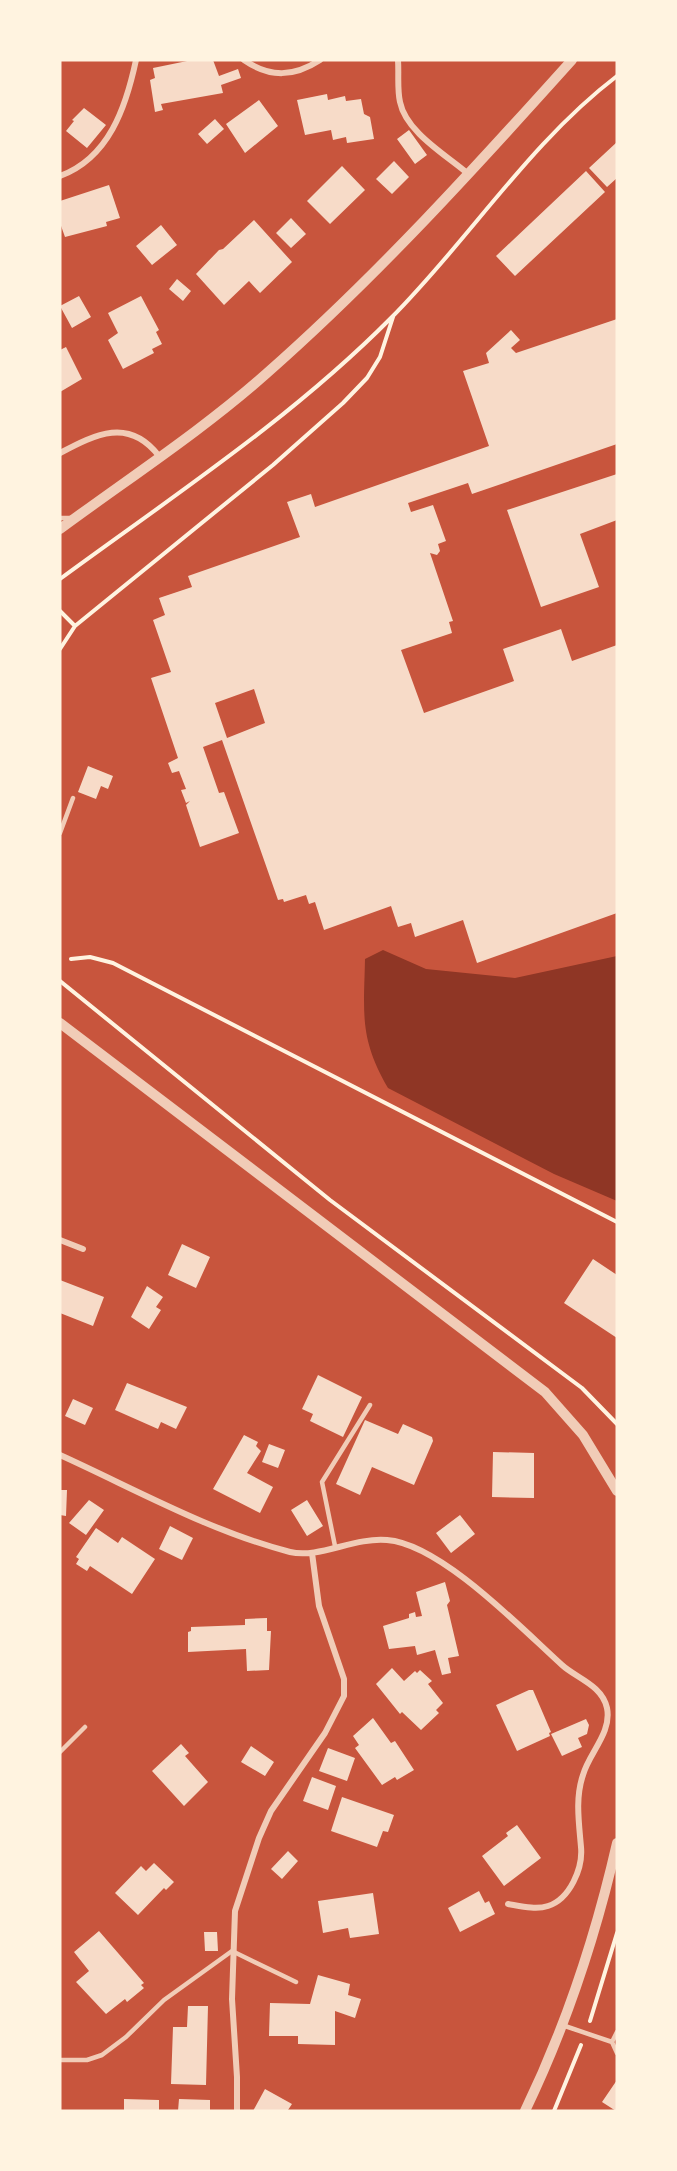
<svg xmlns="http://www.w3.org/2000/svg" width="677" height="2171" font-family="Commissioner,sans-serif">
	<style>
		.water { fill: #8f3625 }
		.building { fill: #f7dbc8; fill-rule: evenodd }
		.lines { fill: none; stroke-linecap: round; stroke-linejoin: round }
		.path { stroke: #fff3e0; stroke-width: 4 }
		.service { stroke: #f1ccb7; stroke-width: 4.5 }
		.minor { stroke: #f1ccb7; stroke-width: 6 }
		.tertiary { stroke: #f1ccb7; stroke-width: 10 }
	</style>
	<rect width="100%" height="100%" fill="#c8553d"/>
	<path class="water" d="M383,950l43,19 89,9 102,-22v245l-63,-27 -166,-86c-29,-50 -24,-74 -23,-129z"/>
	<path class="building" d="M192,60h21l6,16 19,-7 3,9 -20,7 2,8 -62,11 2,6 -8,2 -5,-32 5,-2 -2,-10z
		M327,94l1,6 17,-4 1,5 15,-2 3,15 6,3 4,22 -27,4 -1,-6 -13,3 -2,-10 -26,5 -8,-35z
		M259,100l19,26 -33,27 -19,-29z
		M84,108l22,17 -19,23 -21,-17 8,-10 -2,-1z
		M215,119l9,10 -17,15 -9,-10z
		M409,130l18,25 -12,9 -18,-25z
		M617,142v36l-10,9 -18,-19z
		M394,161l15,16 -17,17 -16,-15z
		M342,166l23,24 -35,34 -23,-23z
		M586,171l19,21 -90,84 -19,-20z
		M109,185l11,33 -14,4 1,4 -42,11 -5,-14v-22z
		M291,218l15,16 -15,14 -15,-15z
		M254,220l38,42 -32,31 -11,-12 -25,24 -28,-31 23,-24 4,-1z
		M161,225l16,20 -25,20 -16,-19z
		M177,279l14,12 -8,10 -14,-12z
		M79,296l12,21 -19,11 -12,-22z
		M141,296l18,34 -3,2 6,12 -10,5 2,4 -31,16 -15,-29 10,-7 -10,-20z
		M617,319v125l-145,50 -4,-11 -60,20 3,9 22,-7 13,36 -8,3 2,7 -3,4 -7,-2 23,68 -4,1 3,11 -51,17 23,63 90,-32 -11,-32 58,-20 11,32 45,-16v268l-140,50 -14,-43 -48,17 -4,-14 -13,4 -7,-21 -67,24 -9,-28 -6,2 -3,-9 -22,7 -1,-3 -5,1 -56,-160 -19,7 16,46 5,-1 15,41 -39,14 -14,-42 4,-4 -4,2 -5,-13 5,-1 -7,-18 -7,2 -4,-10 10,-5 -27,-80 20,-6 -18,-52 12,-5 -6,-17 33,-11 -4,-11 112,-39 -13,-35 24,-8 4,13 174,-61 -26,-75 26,-8 -3,-10 25,-23 9,10 -9,8 5,5zM254,689l11,34 -38,15 -12,-35z
		M66,347l16,32 -22,13v-42z
		M617,474v46l-37,14 19,53 -58,20 -34,-97z
		M88,766l25,10 -5,13 -7,-3 -5,13 -18,-7z
		M182,1244l28,13 -14,31 -28,-13z
		M593,1259l24,16v63l-53,-35z
		M60,1280l44,17 -11,29 -33,-13z
		M147,1286l16,11 -7,10 5,3 -12,19 -18,-12z
		M318,1375l44,22 -19,40 -33,-16 3,-7 -11,-5z
		M127,1383l60,24 -11,22 -15,-7 -3,7 -43,-19z
		M73,1399l20,9 -8,17 -20,-9z
		M365,1420l33,14 5,-10 29,13 1,4 -19,44 -42,-18 -12,28 -24,-11z
		M244,1435l14,7 -2,4 5,5 -14,22 26,14 -13,26 -47,-24z
		M269,1444l16,6 -7,18 -16,-6z
		M493,1452l41,1v45l-42,-1z
		M60,1490h7l-1,26 -6,-1z
		M89,1500l15,10 -18,25 -17,-12z
		M307,1500l16,26 -16,10 -16,-26z
		M460,1515l15,19 -24,19 -15,-20z
		M170,1526l23,12 -11,22 -23,-11z
		M96,1528l22,15 4,-6 33,22 -23,35 -42,-28 -3,5 -11,-7 3,-5 -3,-2z
		M445,1582l5,19 -3,4 12,51 -11,2 3,15 -9,2 -7,-25 -18,5 -2,-9 -26,3 -6,-23 26,-8v-4l6,-2 1,5 6,-1 -6,-24z
		M267,1618v13h4l-2,39 -22,1 -1,-22 -58,3v-20l3,-1v-4l54,-2v-6z
		M392,1668l12,13 11,-10 2,2 3,-3 12,11 -4,3 15,19 -7,7 3,3 -18,17 -19,-18 -2,2 -24,-30z
		M529,1690h4l18,42 -2,1 1,3 -33,15 -21,-46z
		M373,1718l18,25 4,-2 19,29 -17,10 -2,-3 -13,8 -27,-37 4,-3 -6,-9z
		M586,1719l3,6 -2,9 -9,4 4,9 -20,9 -11,-22z
		M181,1744l8,9 -4,3 23,26 -24,24 -32,-35z
		M251,1746l23,16 -9,14 -24,-14z
		M328,1748l27,10 -8,23 -28,-10z
		M312,1777l24,9 -8,24 -25,-9z
		M342,1797l52,18 -6,17 -5,-1 -6,16 -46,-16z
		M517,1825l24,33 -37,28 -22,-30 26,-20 -2,-3z
		M288,1851l10,10 -16,18 -11,-10z
		M154,1863l20,19 -8,8 -2,-2 -26,27 -23,-22 26,-27 5,5z
		M479,1891l6,12 4,-2 6,13 -35,18 -12,-24z
		M373,1893l6,41 -29,4 -2,-10 -25,5 -5,-32z
		M99,1931l45,52 -3,2 3,3 -17,14 -2,-3 -19,15 -30,-32 13,-11 -15,-19z
		M204,1932h13l1,19h-13z
		M318,1975l32,9 -2,11 13,4 -6,19 -20,-7v34l-37,-1v-8h-29l1,-33 40,1z
		M188,2006h20l-2,79 -35,-1 2,-57h14z
		M617,2080v31h-1l-14,-9z
		M265,2089l27,15 -4,6 -35,1z
		M124,2099l35,1v11h-35z
		M179,2099l31,1v11h-32z"/>
	<g class="lines">
		<path class="path" d="M60,579c113,-83 232,-161 331,-261 78,-78 138,-175 226,-242
			M60,611l15,15 198,-161 70,-62 24,-25 13,-21 13,-40
			M60,649l15,-23
			M71,959l19,-2 23,6 504,259
			M60,981l270,219 252,188 35,36
			M590,2021l27,-88
			M554,2111l27,-66"/>
		<path class="service" d="M60,518h12
			M60,833l13,-35
			M335,1546l-13,-64 48,-77
			M60,1752l25,-25
			M562,2025l50,17 5,-10
			M612,2042l5,11
			M60,2060h27l15,-5 24,-18 38,-37 68,-49 64,31"/>
		<path class="minor" d="M244,60c26,18 50,17 76,0
			M398,60c1,14 -1,29 2,42 6,30 46,53 67,71
			M60,176c49,-18 66,-69 76,-116
			M60,453c36,-19 69,-36 99,3
			M60,1240l23,9
			M60,1455c75,34 149,76 230,97 29,7 64,-15 97,-12 54,4 136,90 175,125 14,13 40,20 45,43 5,25 -18,45 -24,67 -8,23 -4,48 -2,72 2,21 -11,52 -33,59 -12,4 -28,0 -40,-2
			M237,2111v-34l-5,-78 3,-88 24,-73 12,-27 54,-78 19,-37v-17l-25,-73 -7,-53"/>
		<path class="tertiary" d="M60,529c69,-51 143,-99 207,-156 109,-96 208,-205 305,-313
			M60,1023l485,369 38,43 34,56
			M525,2111c41,-85 71,-176 92,-268"/>
	</g>
	<rect width="677" height="2171" fill="none" stroke="#fff3e0" stroke-width="123"/>
</svg>
